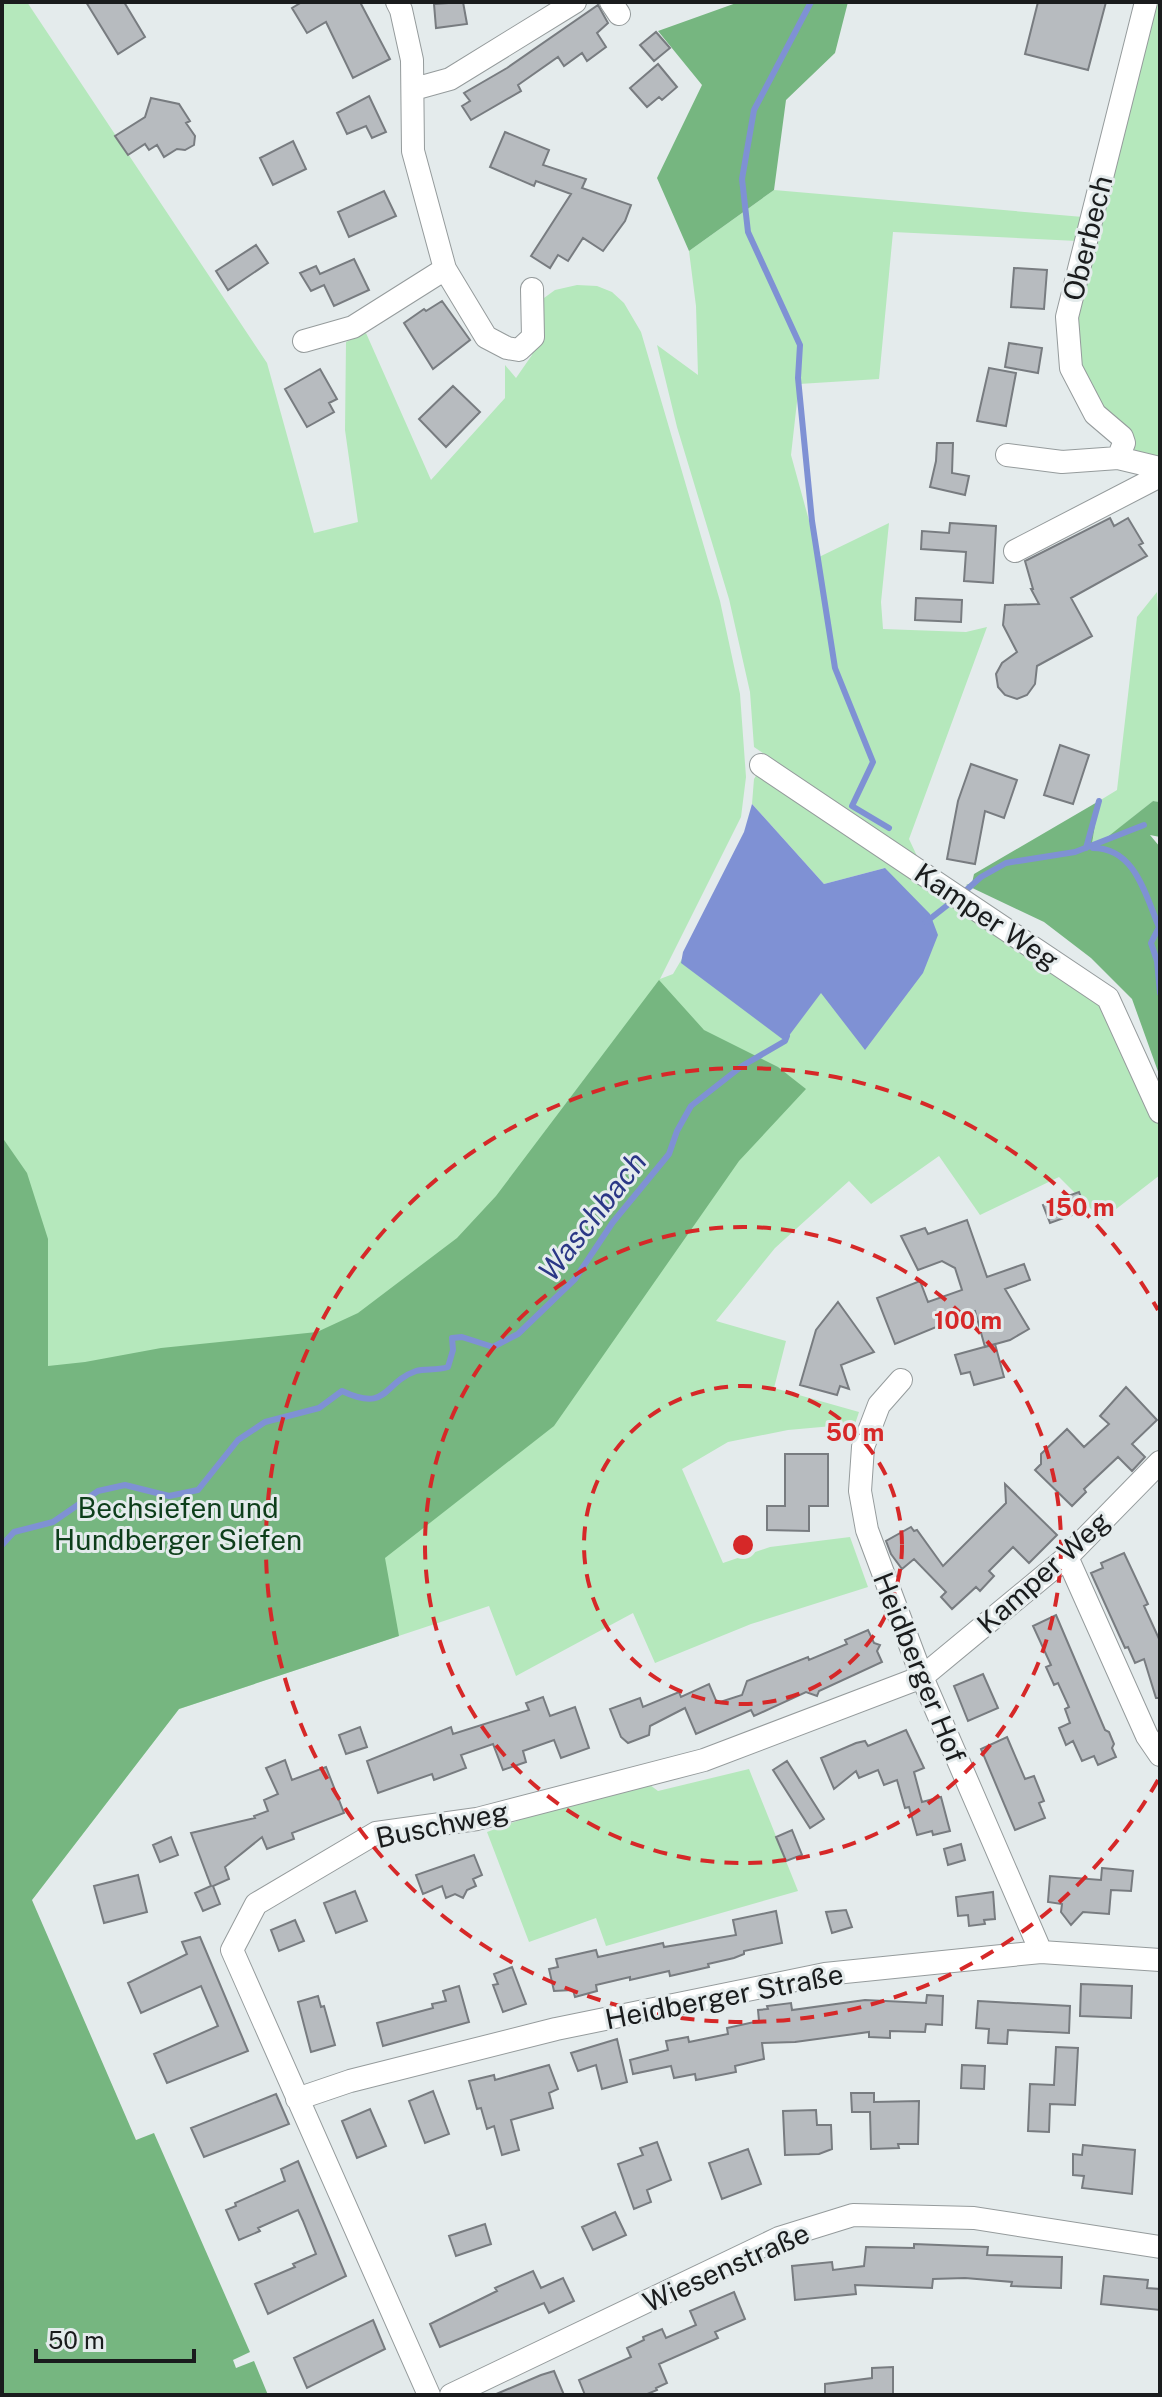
<svg xmlns="http://www.w3.org/2000/svg" width="1162" height="2397" font-family="'Public Sans',sans-serif">
	<style>
		.green { fill: #b5e8bc }
		.forest { fill: #76b680 }
		.water { fill: #7f91d4 }
		.lines { fill: none; stroke-linecap: round; stroke-linejoin: round }
		.stream { stroke: #7f91d4; stroke-width: 6 }
		.building { fill: #b7bbbf; stroke: #787c80; stroke-width: 2 }
		.minor-casing { stroke: #959b9c; stroke-width: 24 }
		.minor { stroke: #fff; stroke-width: 22 }
		.ring { fill: none; stroke: #d62828; stroke-width: 4; stroke-dasharray: 14 10 }
		.labels { text-anchor: middle; dominant-baseline: central; stroke-width: 6; stroke-linejoin: round; paint-order: stroke }
		.street-label { font-size: 28px; fill: #1a1c1d; stroke: #e4ebec }
		.park-label { font-size: 28px; fill: #0d3e1a; stroke: #e4ebec }
		.water-label { font-size: 30px; font-style: italic; fill: #2b3786; stroke: #e4ebec }
		.centre { fill: #d62828; stroke: #e4ebec; stroke-width: 4 }
		.ring-label { font-size: 24px; text-anchor: middle; font-weight: bold; fill: #d62828; stroke: #e4ebec; stroke-width: 6; stroke-linejoin: round; paint-order: stroke }
	</style>
	<rect width="100%" height="100%" fill="#e4ebec"/>
	<path class="green" d="M2,2h25l240,361 47,170 44,-11 -13,-92 1,-88 20,-9 65,147 74,-82v-33l11,13 16,-23 12,-57 11,-8 22,-5 20,1 15,6 12,11 17,29 79,269 20,93 6,83 -5,40 -81,162 13,-5 10,-17 202,-89 -61,16 -72,-80 2,-25 3,-5 360,235 43,115v51l-58,45 -43,-43 -79,38 -41,-59 -68,48 -22,-23 -74,67 -59,73 70,20 -12,47 85,24 -4,12 -67,6 -60,12 -46,27 41,94 47,-16 80,-10 18,50 -117,37 -96,39 -22,-50 -117,63 -27,-70 -310,103 -147,191 -30,314z
		M1154,2h6v457l-30,-10 -22,-27 -27,-52 -8,-41z
		M774,190l309,27 -6,24 -184,-9 -14,147 -80,5 -8,71 28,102 70,-34 -8,79 2,27 83,3 21,-5 -78,212 8,17 -163,-109 -4,-55 -21,-93 -52,-172 -20,-82 41,30 -2,-69 -7,-55z
		M1157,592l3,56v154l-7,-1 -62,50 8,-50 18,-11 20,-173z
		M749,1769l49,122 -192,55 -10,-28 -67,24 -42,-110 54,-20 109,-27 8,6z"/>
	<path class="forest" d="M739,2h109l-13,51 -49,47 -12,90 -85,61 -32,-73 45,-93 -44,-54z
		M1099,801l-8,49 62,-49 7,1v35l-10,-2 10,12v230l-28,-78 -41,-41 -47,-36 -78,-37 6,-2 2,-9z
		M659,980l45,50 74,37 28,22 -67,72 -185,265 -169,132 14,78 -220,73 -147,191 104,240 18,-7 96,219 -17,8 3,8 18,-7 14,34h-266v-1258l25,36 21,66v127l37,-4 76,-14 156,-16 41,-19 99,-75 39,-42z"/>
	<path class="water" d="M752,804l72,80 61,-16 45,46 8,21 -15,38 -58,77 -44,-57 -36,48 -104,-78 2,-11 61,-120z"/>
	<g class="lines">
		<path class="stream" d="M811,2l-57,108 -12,69 6,53 52,113 -2,33 14,143 23,147 38,94 -21,44 37,22
			M1086,848l13,-47
			M1093,848c42,0 52,46 66,79l-8,16 6,18 3,32
			M963,893l18,-16 25,-14 69,-11 69,-27
			M926,922l28,-22
			M2,1545l12,-13 39,-10 45,-31 27,-6 44,11 29,-6 40,-50 27,-18 54,-14 23,-17c47,22 40,-8 74,-20 9,-3 20,0 32,-4l5,-17 -1,-12 10,-1 31,10 25,-13 57,-55 38,-57 56,-68 8,-23 14,-25 51,-40 43,-25 2,-5"/>
	</g>
	<path class="building" d="M86,2h38l21,35 -27,17z
		M302,2h58l30,57 -37,19 -27,-56 -19,11 -15,-25z
		M463,2l4,22 -31,4 -2,-24z
		M1038,2h68l-18,68 -63,-16z
		M598,5l10,18 -11,10 9,14 -19,14 -5,-8 -18,13 -6,-9 -40,28 3,6 -50,29 -9,-14 8,-5 -6,-8 43,-25z
		M656,32l14,16 -16,13 -14,-16z
		M658,64l19,23 -15,13 -3,-3 -12,10 -17,-19z
		M369,96l17,36 -14,6 -6,-12 -19,8 -10,-21z
		M151,98l28,6 11,17 -4,2 9,13 -1,9 -9,5 -8,-1 -13,8 -7,-12 -8,5 -4,-6 -17,11 -13,-19 30,-19z
		M505,132l44,18 -6,15 43,14 -4,9 49,17 -6,16 -22,30 -20,-13 -15,23 -10,-6 -8,13 -19,-12 40,-62 -35,-13 -2,5 -44,-19z
		M293,141l13,28 -33,16 -13,-27z
		M384,191l12,25 -47,21 -11,-25z
		M256,245l12,18 -40,27 -12,-19z
		M354,259l15,31 -35,16 -10,-21 -13,6 -11,-18 16,-7 4,8z
		M1014,268l33,2 -3,39 -33,-2z
		M442,301l28,39 -37,29 -29,-46 20,-14 2,2z
		M1009,343l33,5 -4,25 -33,-6z
		M989,368l27,5 -10,53 -29,-5z
		M320,369l17,30 -8,4 5,9 -27,15 -22,-38z
		M453,386l27,26 -34,35 -27,-28z
		M937,443h16l-1,30 17,3 -4,19 -35,-8 6,-26z
		M1110,518l4,8 14,-8 15,25 -4,2 8,11 -76,42 21,38 -55,30 -2,18 -8,11 -10,4 -12,-4 -7,-8 -2,-13 6,-11 15,-11 -14,-27 2,-20 34,-1 -8,-15h2l-8,-28z
		M950,523l46,3 -3,57 -29,-2 2,-29 -45,-3 1,-18 27,2z
		M916,598l46,2 -1,22 -46,-2z
		M1060,745l29,10 -16,49 -29,-9z
		M971,764l46,16 -13,38 -19,-7 -10,53 -28,-5 11,-58z
		M1079,1192l7,18 -36,13 -7,-18z
		M967,1220l20,57 37,-13 6,16 -25,9 24,40 -19,11 -25,7 -10,-36 -80,33 -18,-46 43,-17 8,21 34,-12 -7,-22 -13,-7 -24,9 -17,-34 24,-8 3,6z
		M838,1302l36,50 -33,13 8,24 -9,-3 -3,9 -37,-10 16,-55z
		M995,1344l9,33 -30,8 -4,-13 -9,2 -6,-19z
		M1126,1387l31,33 -25,24 13,13 -13,14 -14,-14 -34,32 2,3 -14,14 -37,-36 6,-6v-10l26,-25 17,18 25,-23 -9,-8z
		M785,1454h43v52h-19v25l-42,-1v-24h18z
		M1005,1484l52,51 -28,28 -16,-16 -24,24 5,5 -14,15 -4,-4 -24,22 -11,-12 5,-5 -32,-33 -12,10 -11,-15 -5,-13 25,-14 3,4 3,-1 26,36 63,-63z
		M1124,1553l24,51 -4,2 16,35v57h-4l-12,-39 -9,4 -7,-16 -3,1 -34,-75 12,-5 -2,-5z
		M1056,1615l49,115 4,2 5,12 -2,4 4,9 -18,8 -4,-9 -12,5 -9,-20 -7,4 -7,-17 11,-5 -5,-14 4,-2 -11,-24 -4,2 -8,-18 5,-2 -18,-39z
		M868,1630l6,13 6,2 -3,6 5,11 -63,29 -2,5 -11,-4 -52,24 -3,-6 -55,24 -11,-26 -35,18 -1,9 -21,8 -7,-6 -11,-28 30,-11 3,9 36,-15 2,5 28,-13 8,19 25,-8 5,-14 61,-24 1,3 38,-16 -2,-4z
		M983,1674l15,34 -30,13 -14,-35z
		M543,1697l7,19 25,-9 14,41 -28,10 -7,-18 -31,11 3,11 -23,8 -10,-26 -32,11 5,13 -32,12 -2,-6 -54,19 -11,-32 84,-34 2,7 76,-24 -3,-7z
		M360,1727l7,20 -21,7 -7,-19z
		M906,1730l18,38 -10,4 8,30 19,-5 9,34 -17,4 -1,-4 -15,4 -8,-28 -4,1 -8,-28 -13,5 -6,-15 -19,8 -3,-7 -22,18 -13,-31 35,-15 9,-2 3,5z
		M1007,1737l18,42 9,-3 10,25 -5,2 6,15 -30,12 -34,-81z
		M285,1760l7,20 34,-13 18,46 -52,20 2,6 -27,10 -5,-12 -37,30 4,12 -16,7 7,18 -17,7 -8,-18 16,-7 -20,-53 64,-15 -1,-2 14,-5 -4,-11 14,-6 -12,-26z
		M787,1761l37,58 -14,9 -37,-58z
		M792,1830l10,25 -16,6 -10,-24z
		M171,1837l7,18 -18,7 -7,-17z
		M961,1844l4,16 -17,5 -4,-16z
		M474,1855l8,20 -9,4 3,7 -9,4 -4,8 -8,-4 -9,4 -4,-12 -19,8 -7,-19z
		M1102,1868l31,3 -2,20 -20,-1 -2,24 -26,-2 -12,13 -10,-13 1,-8 -14,-2 2,-26 51,4z
		M138,1875l9,37 -43,11 -10,-37z
		M355,1891l12,30 -31,12 -12,-30z
		M993,1892l2,27 -11,1 1,4 -16,2 -1,-11 -10,1 -2,-19z
		M846,1910l6,17 -20,6 -6,-21z
		M776,1911l6,32 -38,8v3l-10,4 -26,6 1,3 -39,9 -1,-5 -39,9v-3l-34,8 1,6 -22,6 -2,-7 -19,1 -5,-22 9,-2 -2,-8 40,-9 2,7 65,-14 1,4 72,-12 -3,-15z
		M295,1920l9,21 -25,10 -8,-21z
		M200,1937l48,114 -81,32 -13,-29 64,-28 -17,-40 -60,27 -13,-30 59,-29 -5,-12z
		M512,1967l14,37 -23,8 -10,-27 5,-1 -4,-10z
		M1081,1984l51,2 -1,32 -51,-2z
		M459,1986l10,36 -86,24 -6,-23 56,-15 -1,-4 14,-3 -3,-10z
		M927,1995l16,1 -1,29 -16,-1 -1,8 -35,-1v7l-21,-1v-5l-74,10 -33,1 2,16 -29,7 1,6 -40,8 -1,-6 -21,4 -3,-12 -38,8 -3,-14 38,-10 -2,-9 22,-4 1,5 39,-8 -1,-6 32,-7 -1,-11 10,-1 -1,-3 24,-3 1,7 73,-10 61,3z
		M318,1996l3,11 3,-1 11,39 -24,7 -13,-50z
		M978,2001l92,5 -1,27 -61,-3 -1,14 -19,-1 1,-14 -13,-1z
		M617,2039l10,43 -25,7 -6,-24 -18,6 -7,-18z
		M1056,2047l22,1 -3,57 -25,-1 -1,28 -21,-1 2,-47 24,1z
		M549,2065l9,24 -9,4 4,15 -42,12 8,30 -17,5 -8,-29 -7,3 -6,-21 -4,1 -8,-28 25,-6 1,5z
		M962,2065l23,1 -1,23 -23,-1z
		M433,2091l16,43 -24,9 -16,-42z
		M851,2093h23v9l45,-1 -1,43h-20l1,4 -28,1 -1,-37h-18z
		M276,2094l13,30 -85,33 -13,-29z
		M370,2109l16,37 -29,12 -15,-37z
		M816,2110l1,15h14l1,24 -13,5 -34,1 -2,-44z
		M657,2142l14,38 -24,10 4,12 -17,7 -16,-45 25,-9 -3,-7z
		M1083,2145l52,5 -3,44 -50,-6 2,-12 -11,-1v-21l9,1z
		M748,2149l13,35 -39,15 -13,-36z
		M298,2161l48,115 -78,38 -13,-30 40,-17 -2,-3 23,-10 -13,-33 -5,-11 -40,18 2,3 -21,9 -13,-30 10,-4 -1,-3 50,-22 -4,-12z
		M615,2212l11,23 -33,15 -11,-23z
		M485,2224l6,20 -35,12 -7,-20z
		M914,2244l74,3 -1,8 75,2 -1,31 -50,-2 1,-4 -47,-4 -32,1 -1,9 -77,-3 1,9 -61,6 -3,-34 40,-4 1,8 31,-4 2,-19 48,1z
		M533,2271l8,17 22,-10 11,23 -25,12 -5,-10 -104,44 -10,-23 67,-33 -2,-3z
		M1104,2276l44,4 -1,8 13,1v21l-59,-6z
		M734,2292l11,27 -30,13 3,6 -59,26 8,19 -11,5 1,2 -12,5h-60l-6,-15 52,-23 -4,-9 17,-8 -1,-3 19,-8 4,9 30,-13 -6,-14z
		M373,2320l12,29 -78,39 -13,-30z
		M893,2367v28h-68v-11l47,-6v-10z
		M554,2371l10,24h-70l47,-20z"/>
	<g class="lines">
		<defs>
			<path id="minor" d="M397,2l4,8 11,50 1,91 32,118 41,68 21,11 12,2 14,-13 -1,-48
				M611,2l8,12
				M414,89l36,-10 125,-77
				M304,341l49,-14 92,-58
				M1007,455l55,7 56,-4 42,10
				M1118,458l6,-15 -2,-6 -27,-23 -24,-46 -4,-51 79,-315
				M1015,551l145,-75
				M761,765l347,233 52,114
				M901,1380l-22,25 -16,42 -3,44 7,39 55,147 119,275
				M1067,1557l80,179 13,19
				M297,2099l53,-18 206,-52 269,-55 216,-22 119,8
				M429,2395l-197,-445 24,-46 120,-71 101,-14 227,-59 218,-83 145,-120 93,-95
				M451,2395l328,-157 74,-23 121,3 186,29"/>
		</defs>
		<use href="#minor" class="minor-casing"/>
		<use href="#minor" class="minor"/>
	</g>
	<g class="ring">
		<circle cx="743" cy="1545" r="159"/>
		<circle cx="743" cy="1545" r="318"/>
		<path d="M1158 1780A477 477 0 1 1 1158 1310"/>
	</g>
	<g class="labels">
		<g class="street-label">
			<text transform="translate(1087 238) rotate(-76)">Oberbech</text>
			<text transform="translate(987 916) rotate(34)">Kamper Weg</text>
			<text transform="translate(1043 1572) rotate(-42)">Kamper Weg</text>
			<text transform="translate(920 1667) rotate(68)">Heidberger Hof</text>
			<text transform="translate(442 1824) rotate(-12)">Buschweg</text>
			<text transform="translate(724 1996) rotate(-11)">Heidberger Straße</text>
			<text transform="translate(726 2267) rotate(-24)">Wiesenstraße</text>
		</g>
		<g class="park-label">
			<text x="178" y="1507">Bechsiefen und<tspan x="178" dy="32">Hundberger Siefen</tspan></text>
		</g>
		<g class="water-label">
			<text transform="translate(592 1216) rotate(-52)">Waschbach</text>
		</g>
	</g>
	<circle cx="743" cy="1545" r="12" class="centre"/>
	<g class="ring-label">
		<text x="1080" y="1216">150 m</text>
		<text x="968" y="1329">100 m</text>
		<text x="855" y="1441">50 m</text>
	</g>
	<rect width="1162" height="2397" fill="none" stroke="#1a1c1d" stroke-width="8"/>
	<path d="M36 2349v12h158v-12" fill="none" stroke="#1a1c1d" stroke-width="4"/>
	<text x="48" y="2349" font-size="24" fill="#1a1c1d" stroke="#e4ebec" stroke-width="6" paint-order="stroke">50 m</text>
</svg>
